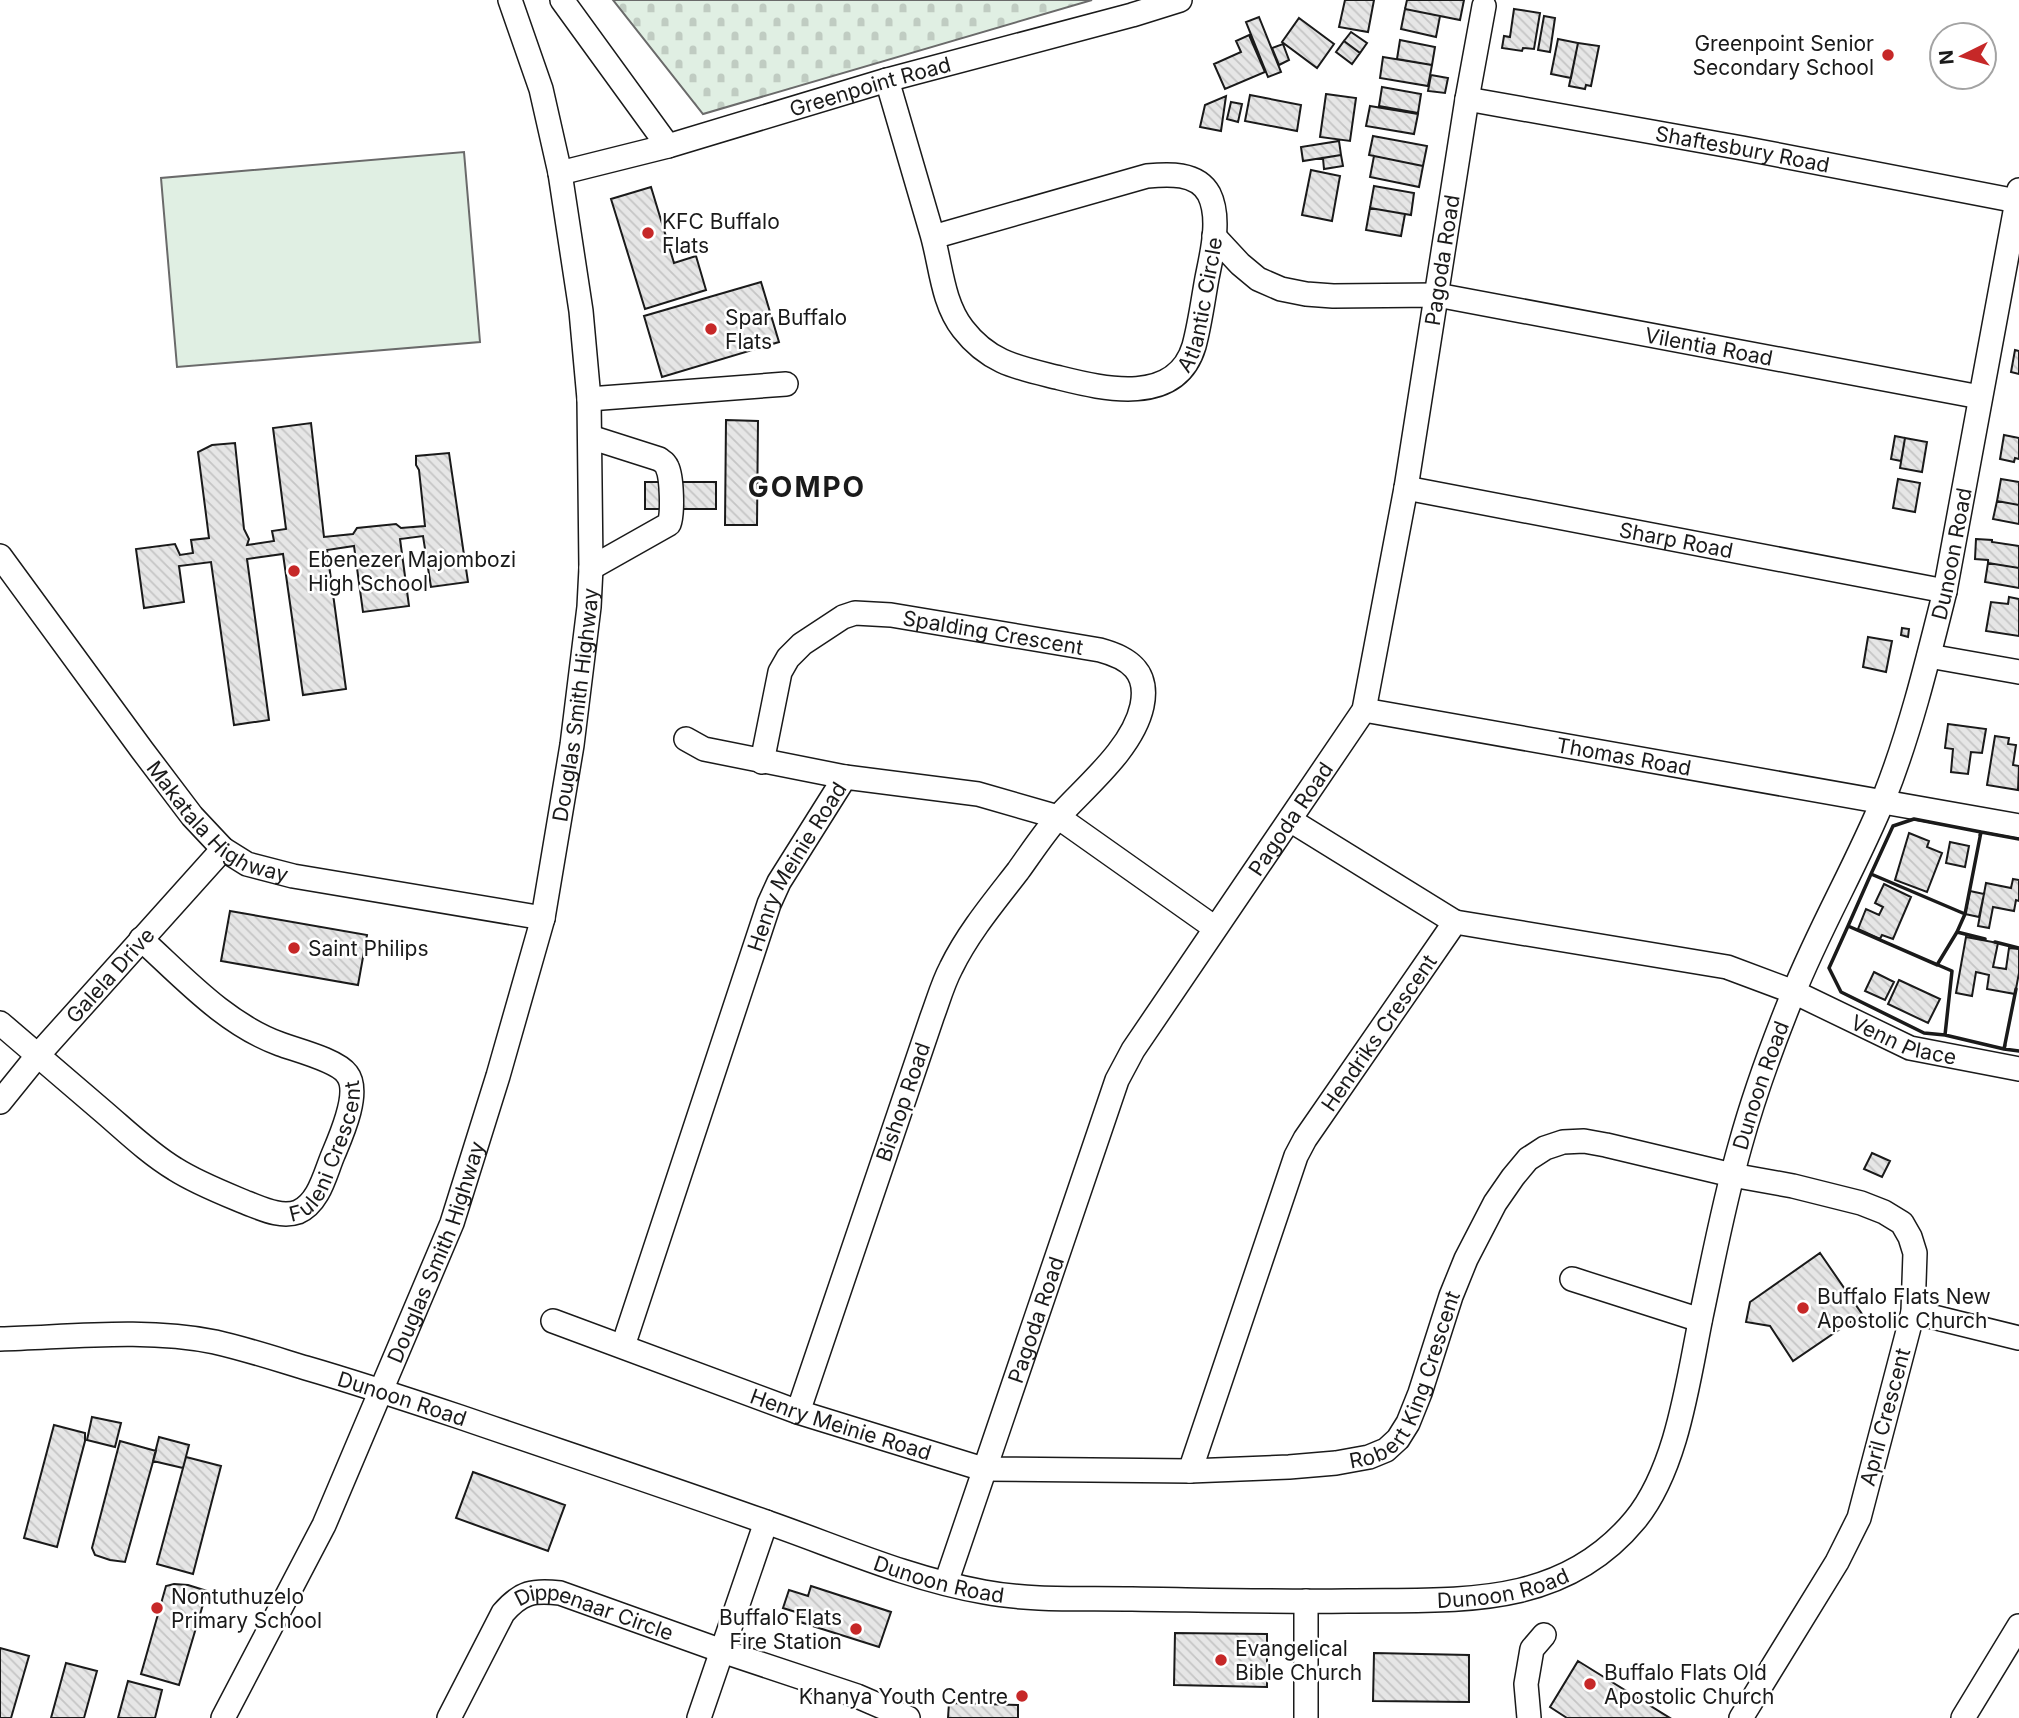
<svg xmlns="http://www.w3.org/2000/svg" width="2019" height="1718" font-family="Inter,sans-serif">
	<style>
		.green { fill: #e0efe3; stroke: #6a6a6a; stroke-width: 2 }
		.cemetery { fill: url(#cemetery-stones); stroke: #6a6a6a; stroke-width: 2 }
		.building { fill: url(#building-back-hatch); stroke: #1a1a1a; stroke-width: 2 }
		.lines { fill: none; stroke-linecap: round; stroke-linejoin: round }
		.minor-casing { stroke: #1a1a1a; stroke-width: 26 }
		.minor { stroke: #fff; stroke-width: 23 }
		.wall { stroke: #1a1a1a; stroke-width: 3.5 }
		.poi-dot { fill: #c62828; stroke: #fff; stroke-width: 2.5 }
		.labels { text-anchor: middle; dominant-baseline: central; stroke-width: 5; stroke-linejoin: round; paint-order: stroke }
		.poi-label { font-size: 21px; fill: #1a1a1a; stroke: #fff; text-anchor: start }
		.street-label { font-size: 21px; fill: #1a1a1a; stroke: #fff }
		.district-label { font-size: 28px; font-weight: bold; letter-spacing: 2px; fill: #1a1a1a; stroke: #fff }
	</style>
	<defs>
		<pattern id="cemetery-stones" width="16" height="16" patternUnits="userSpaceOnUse" patternTransform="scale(1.75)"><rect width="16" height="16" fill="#e0efe3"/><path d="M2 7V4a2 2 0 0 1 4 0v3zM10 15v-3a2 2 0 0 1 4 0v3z" fill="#c0ccc2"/></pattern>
		<pattern id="building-back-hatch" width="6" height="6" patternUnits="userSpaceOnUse" patternTransform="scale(1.75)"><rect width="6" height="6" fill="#e6e6e6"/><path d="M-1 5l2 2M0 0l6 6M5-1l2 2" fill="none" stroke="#c5c5c5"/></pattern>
	</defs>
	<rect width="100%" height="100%" fill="#fff"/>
	<path class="green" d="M464,152l16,190 -303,25 -16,-189z"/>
	<path class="cemetery" d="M613,0h479l-389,114z"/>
	<path class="building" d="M1345,0h29l-6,32 -29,-5z
		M1407,0h57l-4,20 -55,-11z
		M1405,9l35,7 -4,21 -35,-8z
		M1514,9l26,4 -6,36 -11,-1 -1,3 -20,-3 2,-12 6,1z
		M1544,16l11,2 -5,34 -12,-2z
		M1259,17l22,55 -13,5 -22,-55z
		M1299,18l35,26 -17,24 -35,-26z
		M1351,32l16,11 -7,10 -16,-12z
		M1249,35l16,37 -40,17 -11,-25 27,-12 -5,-11z
		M1558,39l20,4 -7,35 -20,-4z
		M1400,40l35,7 -3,18 -35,-6z
		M1344,41l16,12 -8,11 -16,-12z
		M1578,43l21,3 -8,40 -5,-1 -1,4 -16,-3z
		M1283,44l6,16 -10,5 -7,-17z
		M1383,57l49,8 -4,21 -48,-8z
		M1431,75l17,3 -3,15 -17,-2z
		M1382,87l39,7 -3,19 -39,-7z
		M1326,94l30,4 -6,43 -30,-4z
		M1250,95l51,10 -4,26 -52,-10z
		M1226,96l-5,35 -21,-4 5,-22z
		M1231,102l11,2 -4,18 -11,-3z
		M1370,106l48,8 -4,20 -48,-8z
		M1373,136l54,10 -4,20 -54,-11z
		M1339,141l2,14 -38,6 -2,-14z
		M1341,155l2,11 -19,3 -1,-11z
		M1374,156l49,10 -4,21 -49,-10z
		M1311,170l29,6 -8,45 -30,-6z
		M1374,186l40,7 -3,22 -41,-7z
		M651,187l23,76 22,-7 10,34 -61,19 -34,-110z
		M1370,208l35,6 -4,22 -35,-6z
		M761,282l18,60 -117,35 -18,-61z
		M2015,350l4,1v23l-8,-2z
		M726,420l32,1 -1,104h-32z
		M311,423l13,114 29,-3 4,-6 39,-4 5,4 24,-2 -6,-56 -3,-5v-9l33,-3 19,129 -37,5 -8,-51 -23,3 9,67 -46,6 -9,-66 -27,4 19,139 -43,6 -20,-141 -36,5 22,161 -35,5 -23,-163 -32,4 5,36 -40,6 -8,-59 39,-5 5,11 13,-2 -2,-13 18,-2 -11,-86 14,-7 23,-2 9,86 5,10 -2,6 27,-4 -2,-10 14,-2 -13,-101z
		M2004,435l15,3v21l-4,-1 -1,4 -14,-3z
		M1895,436l10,2 -4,23 -10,-2z
		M1905,438l22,4 -5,30 -22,-4z
		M1898,479l22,4 -5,29 -22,-4z
		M2001,479l18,3v23l-22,-4z
		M645,482h71v27h-71z
		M1997,501l22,4v19l-26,-5z
		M1976,539l16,1v2l27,4v22l-31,-5v-3l-13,-1z
		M1988,563l31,5v20l-34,-6z
		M2009,597l10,2v37l-33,-5 5,-29 17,2z
		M1902,628l7,1 -1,8 -7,-2z
		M1868,637l24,4 -6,31 -23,-5z
		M1948,724l38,5 -4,24 -11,-1 -3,22 -17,-2 2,-23 -8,-1z
		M1995,736l14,2 -1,6 8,1 -3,20 6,1 -1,24 -31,-5z
		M1909,833l20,8 -2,6 15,6 -15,39 -32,-12z
		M1950,842l19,4 -4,21 -19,-4z
		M2013,879l6,1v21l-3,-1 -2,11 -21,-4 -4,21 -11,-2 8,-43 25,5z
		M1884,884l27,13 -18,42 -11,-4 -2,4 -22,-10 8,-20 13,6 4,-8 -8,-4z
		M1970,891l14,3 -5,23 -14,-3z
		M230,911l137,24 -9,50 -137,-24z
		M1966,937l32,6 -5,24 13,2 3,-21 10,1v24l-4,21 -28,-5 2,-14 -13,-3 -4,24 -16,-3z
		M1874,972l20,10 -9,18 -20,-9z
		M1899,980l41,19 -12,24 -40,-19z
		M1872,1153l18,8 -8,16 -18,-8z
		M1820,1253l42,61 -69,47 -23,-35 -24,-4 4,-20z
		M92,1417l29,6 -6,24 -28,-7z
		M54,1425l31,8v8l-28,106 -33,-9z
		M159,1437l30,8 -6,23 -30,-7z
		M120,1441l36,10 -31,111 -15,-2 -15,-5 -3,-7z
		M186,1457l35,9 -28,108 -36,-10z
		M473,1472l92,33 -17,46 -92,-33z
		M174,1584l14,1 19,6 -28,94 -38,-11 25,-88z
		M811,1586l80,26 -12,35 -79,-25 2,-8 -19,-6 6,-18 19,6z
		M1175,1633l92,1v53l-93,-2z
		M0,1648l29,8 -18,62h-11z
		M1374,1653l95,2v47l-96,-1z
		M1578,1661l92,57h-103l-17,-11z
		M66,1663l31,8 -13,47h-33z
		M128,1681l34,9 -7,28h-37z
		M949,1703l69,2v13h-70z"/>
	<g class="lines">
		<defs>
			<g id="minor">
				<path d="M562,0l106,146"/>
				<path id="s1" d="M887,80c15,52 30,102 45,154 9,31 10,68 31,95 27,35 57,39 97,49 44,11 116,28 134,-32 6,-22 9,-46 13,-68 5,-25 14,-60 2,-84 -12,-22 -41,-20 -62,-18l-214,61"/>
				<path id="s2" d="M1467,99l275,49 275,53"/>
				<path id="s3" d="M560,173l108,-27 219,-66 245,-65 48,-15"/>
				<path id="s4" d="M1214,236l26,28 18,15 23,10 25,5 27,2 104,-1 543,102"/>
				<path d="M589,399l197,-15"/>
				<path d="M590,437l69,22c4,3 6,3 8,8 5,10 6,47 2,57l-78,44"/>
				<path id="s5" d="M1406,488l539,103"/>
				<path id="s6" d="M0,556l142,194 50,66 31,33 24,15 46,12 250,42"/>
				<path d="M1929,656l90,16"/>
				<path id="s7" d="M1364,710l655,116"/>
				<path d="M686,739l18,10 141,28"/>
				<path id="s8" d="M762,762l18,-90 8,-14 14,-14 41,-27 12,-4 36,2 209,35c30,8 49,22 42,56 -9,42 -55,79 -83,110 -15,17 -28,37 -41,55 -24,31 -50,62 -67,97 -8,15 -13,33 -19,49l-134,395"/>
				<path d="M1290,820l165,102"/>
				<path id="s9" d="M0,1023c35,30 70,60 105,90 22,19 45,41 70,56 22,14 48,24 72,34 16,6 34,15 51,9 21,-9 27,-38 35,-57 8,-19 28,-63 14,-81 -10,-14 -51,-24 -67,-30 -55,-20 -97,-67 -139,-105"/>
				<path id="s10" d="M0,1102l38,-47 185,-206"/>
				<path d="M1572,1279l128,41"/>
				<path d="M1913,1312l106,26"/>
				<path id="s11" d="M553,1321l245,91 185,57 207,2 99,-4 47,-4 33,-6 17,-7 12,-11 10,-16 12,-30 31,-97 15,-37 29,-56 18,-26 15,-18 17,-11 18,-6 21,-1 22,4 126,30 61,11 68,17 23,9 18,11 8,14 5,16 -2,59 -54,206 -22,44 -96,156"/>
				<path id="s12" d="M0,1339c71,-2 145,-11 215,3 31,7 61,17 91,26 52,15 103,32 154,49 102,35 205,69 306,105 72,25 143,57 218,70 48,9 99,6 148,7 72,1 144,3 216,2 105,-2 212,10 287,-81 42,-51 53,-139 66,-203 12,-57 23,-115 39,-171 14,-51 33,-103 53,-152 27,-67 64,-130 91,-196 26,-65 44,-139 61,-207l74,-401"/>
				<path id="s13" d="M623,1346l146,-442 10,-22 66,-105 133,17 80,23 157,111"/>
				<path id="s14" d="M1190,1471l106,-315 9,-17 150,-217 272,45 67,25 116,56 109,21"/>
				<path id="s15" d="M946,1583l171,-503 16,-30 231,-340 42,-222 61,-389 17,-93"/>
				<path id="s16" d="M223,1718l101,-193 128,-302 46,-147 45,-158 29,-173 17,-138 2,-39 -2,-169 -8,-88 -21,-138 -19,-84 -31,-89"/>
				<path id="s17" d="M449,1718l54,-105c18,-21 30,-23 57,-20l162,58 135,45 51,22"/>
				<path d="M699,1718l67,-196"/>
				<path d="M1306,1718v-117"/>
				<path d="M1529,1718l-3,-34 6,-35 12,-14"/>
				<path d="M1963,1718l56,-92"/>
			</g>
		</defs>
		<use href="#minor" class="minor-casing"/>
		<use href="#minor" class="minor"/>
		<path class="wall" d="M1914,819l67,13 -16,82 -94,-40 22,-48z
			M1980,835l1,-3 38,7
			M1871,874l94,40 -8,18 -20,33 -89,-39z
			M1848,926l104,45 -7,64 -21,-2 -83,-41 -12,-24z
			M1958,930l-1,2 28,7
			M1995,942l24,6
			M1945,1034v1l59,14 12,-60
			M2005,1045l-1,4 15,2"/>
	</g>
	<g class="poi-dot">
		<circle cx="1888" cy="55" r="7"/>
		<circle cx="648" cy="233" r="7"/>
		<circle cx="711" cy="329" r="7"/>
		<circle cx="294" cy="571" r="7"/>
		<circle cx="294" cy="948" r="7"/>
		<circle cx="1803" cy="1308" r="7"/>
		<circle cx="157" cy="1608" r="7"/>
		<circle cx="856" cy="1629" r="7"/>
		<circle cx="1221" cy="1660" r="7"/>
		<circle cx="1590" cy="1684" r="7"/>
		<circle cx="1022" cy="1696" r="7"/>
	</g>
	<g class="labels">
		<g class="poi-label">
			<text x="1874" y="43" text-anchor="end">Greenpoint Senior<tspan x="1874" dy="24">Secondary School</tspan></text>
			<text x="662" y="221">KFC Buffalo<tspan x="662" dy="24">Flats</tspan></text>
			<text x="725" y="317">Spar Buffalo<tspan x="725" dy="24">Flats</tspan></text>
			<text x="308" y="559">Ebenezer Majombozi<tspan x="308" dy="24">High School</tspan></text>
			<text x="308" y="948">Saint Philips</text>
			<text x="1817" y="1296">Buffalo Flats New<tspan x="1817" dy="24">Apostolic Church</tspan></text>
			<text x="171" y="1596">Nontuthuzelo<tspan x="171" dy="24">Primary School</tspan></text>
			<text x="842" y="1617" text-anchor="end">Buffalo Flats<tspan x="842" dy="24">Fire Station</tspan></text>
			<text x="1235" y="1648">Evangelical<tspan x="1235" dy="24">Bible Church</tspan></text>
			<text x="1604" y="1672">Buffalo Flats Old<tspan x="1604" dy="24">Apostolic Church</tspan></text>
			<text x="1008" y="1696" text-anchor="end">Khanya Youth Centre</text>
		</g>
		<g class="street-label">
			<text stroke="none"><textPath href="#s3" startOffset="322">Greenpoint Road</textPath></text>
			<text stroke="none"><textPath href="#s2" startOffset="280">Shaftesbury Road</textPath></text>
			<text stroke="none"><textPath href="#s15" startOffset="1433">Pagoda Road</textPath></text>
			<text stroke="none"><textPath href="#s1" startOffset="569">Atlantic Circle</textPath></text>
			<text stroke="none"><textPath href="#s4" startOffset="520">Vilentia Road</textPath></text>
			<text stroke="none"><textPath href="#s5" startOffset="275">Sharp Road</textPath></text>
			<text stroke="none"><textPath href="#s12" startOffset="2721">Dunoon Road</textPath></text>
			<text stroke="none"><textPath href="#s8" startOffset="329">Spalding Crescent</textPath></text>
			<text stroke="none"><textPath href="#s16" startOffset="1080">Douglas Smith Highway</textPath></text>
			<text stroke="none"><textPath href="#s7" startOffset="264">Thomas Road</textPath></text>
			<text stroke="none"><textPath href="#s6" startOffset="348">Makatala Highway</textPath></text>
			<text stroke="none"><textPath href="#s15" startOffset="845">Pagoda Road</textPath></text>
			<text stroke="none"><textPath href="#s13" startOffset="511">Henry Meinie Road</textPath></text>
			<text stroke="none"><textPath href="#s10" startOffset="168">Galela Drive</textPath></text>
			<text stroke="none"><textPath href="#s14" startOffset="481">Hendriks Crescent</textPath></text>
			<text stroke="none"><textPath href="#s14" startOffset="1083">Venn Place</textPath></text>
			<text stroke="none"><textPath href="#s12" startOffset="2154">Dunoon Road</textPath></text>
			<text transform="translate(903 1102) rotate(-71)">Bishop Road</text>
			<text stroke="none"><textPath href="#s9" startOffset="429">Fuleni Crescent</textPath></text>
			<text stroke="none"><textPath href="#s16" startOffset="513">Douglas Smith Highway</textPath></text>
			<text stroke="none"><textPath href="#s15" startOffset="278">Pagoda Road</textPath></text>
			<text stroke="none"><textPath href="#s11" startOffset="928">Robert King Crescent</textPath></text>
			<text stroke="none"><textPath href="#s12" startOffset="411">Dunoon Road</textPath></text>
			<text transform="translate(1885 1417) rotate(-75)">April Crescent</text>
			<text stroke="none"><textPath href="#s11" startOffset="306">Henry Meinie Road</textPath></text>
			<text stroke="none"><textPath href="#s12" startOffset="978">Dunoon Road</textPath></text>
			<text stroke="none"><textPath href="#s12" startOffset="1545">Dunoon Road</textPath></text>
			<text stroke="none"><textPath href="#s17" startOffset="219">Dippenaar Circle</textPath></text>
		</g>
		<g class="district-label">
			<text x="807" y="487">GOMPO</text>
		</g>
	</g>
	<g transform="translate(1963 56) rotate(265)"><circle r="33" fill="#ffffff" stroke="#a3a3a3" stroke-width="2"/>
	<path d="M0-5L12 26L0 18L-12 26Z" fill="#c62828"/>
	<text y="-10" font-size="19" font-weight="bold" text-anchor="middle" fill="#1a1a1a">N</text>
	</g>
</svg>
